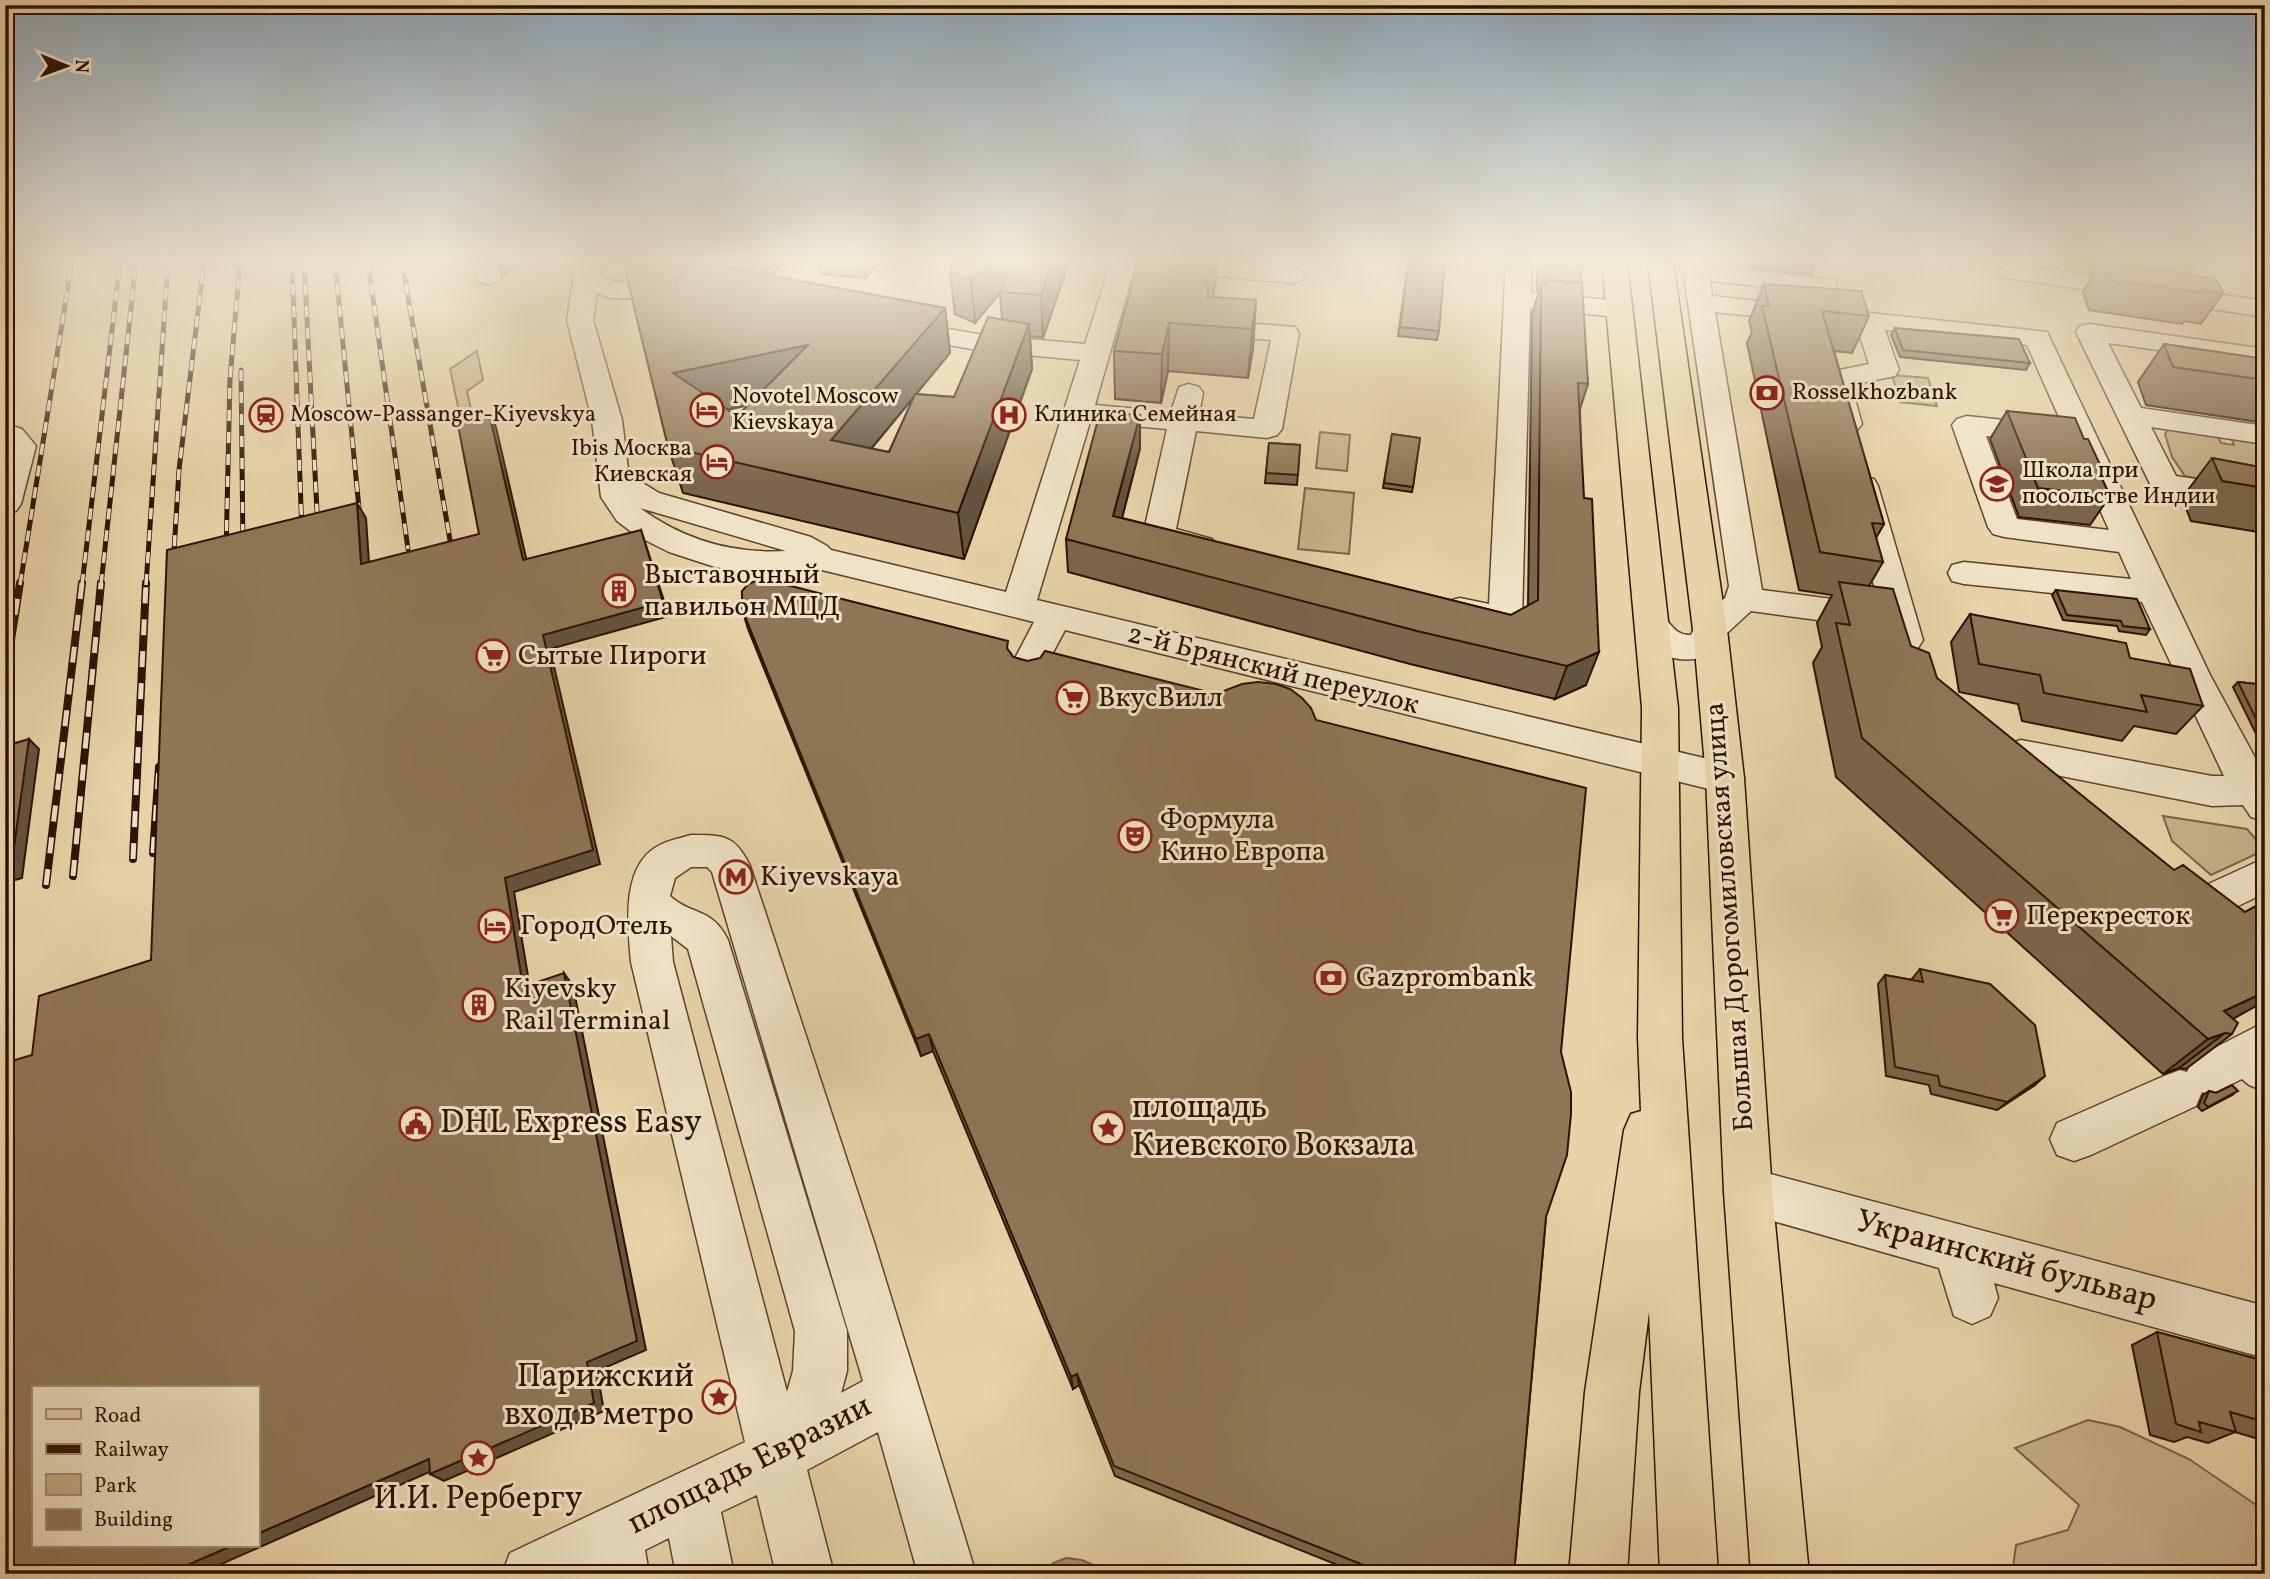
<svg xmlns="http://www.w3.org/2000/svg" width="2270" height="1579" font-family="Vollkorn,serif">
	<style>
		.green { fill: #c8b28b; stroke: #7c6247; stroke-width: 2 }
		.water { fill: #a8916f; stroke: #785e44; stroke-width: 2 }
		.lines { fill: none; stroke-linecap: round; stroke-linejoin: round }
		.minor-casing { stroke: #5d422c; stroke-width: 3 }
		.major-casing { stroke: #2f1203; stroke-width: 3 }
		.minor { fill: #efe2c6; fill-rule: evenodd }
		.major { fill: #e7d3a7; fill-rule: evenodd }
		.rail-far1-casing { stroke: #2f1203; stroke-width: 5 }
		.rail-casing { stroke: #2f1203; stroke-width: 8 }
		.rail-far1 { stroke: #efe2c6; stroke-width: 3.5; stroke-dasharray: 11; stroke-linecap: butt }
		.rail { stroke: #efe2c6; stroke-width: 5; stroke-dasharray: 16; stroke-linecap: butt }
		.wall { fill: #7b654c; stroke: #2f1203; stroke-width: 2; fill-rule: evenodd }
		.shaded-wall { fill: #64533e; stroke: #2f1203; stroke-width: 2 }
		.building { fill: #8f7658; stroke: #2f1203; stroke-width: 2; fill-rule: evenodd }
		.labels { text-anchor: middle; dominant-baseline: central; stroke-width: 6; stroke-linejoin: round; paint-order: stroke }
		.far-poi-label { font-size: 23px; fill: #2f1203; stroke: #efe2c6; text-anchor: start }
		.poi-label { font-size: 28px; fill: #2f1203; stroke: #efe2c6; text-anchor: start }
		.street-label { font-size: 28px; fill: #2f1203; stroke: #efe2c6 }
		.near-poi-label { font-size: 33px; fill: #2f1203; stroke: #efe2c6; text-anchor: start }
		.near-street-label { font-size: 33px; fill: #2f1203; stroke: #efe2c6 }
	</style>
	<rect width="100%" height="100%" fill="#e7d3a7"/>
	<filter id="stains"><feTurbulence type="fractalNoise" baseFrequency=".00286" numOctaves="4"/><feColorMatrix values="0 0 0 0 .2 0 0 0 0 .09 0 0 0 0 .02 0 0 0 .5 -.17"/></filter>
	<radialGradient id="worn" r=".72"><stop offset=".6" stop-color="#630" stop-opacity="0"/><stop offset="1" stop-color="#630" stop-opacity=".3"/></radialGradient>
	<path class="green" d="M477,351l6,29 -16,11 9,41 -12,3 -14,-66z
		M1892,375l36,3 9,28 -37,-4z
		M2170,427l46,6 5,10 13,2 -4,-10 35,5v54l-80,-18 -13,-19 -7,-23z
		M1320,432l30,3 -3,36 -31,-3z
		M1305,488l49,5 -5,61 -51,-5z
		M2163,816l84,13 18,21 -54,25 -39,-34z
		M2088,1420l32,7 69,32 76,52v63h-253l4,-29 52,-15 11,-25 -64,-57z"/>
	<path class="water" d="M1066,1558l16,2 31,14h-69l9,-11z"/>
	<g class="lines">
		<defs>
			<path id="minor" d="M472,262h25l4,15 -4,5 -9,3 -9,-3z
				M576,262h25l-1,13 15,7h68l9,3 4,5 -4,5 -9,3h-72l-14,-5 -4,27 29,100 6,49 10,11 21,13 152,44 16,9 4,4 175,42 74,-232 -97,-9 -86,-15 -9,-2 -4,-6 4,-6 9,-2 86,15 102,9 26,-82h25l-41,143 76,7 8,-25 10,-3 10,3 4,6 -4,21 55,5 17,-79 -63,-5 -4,-6 4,-6 9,-2 78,6 4,6 -17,96 -5,6 -10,3 -71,-7 -20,98 36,10 5,7 -5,7 -11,3 -53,-14 -5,-7 24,-106 -77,-7 -53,178 688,163 14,5 5,10 -5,10 -14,5 -660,-163 -24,45 -12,3 -12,-3 -6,-9 23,-44 -212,-52 -65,4 -42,-7 -46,-15 -32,-16 -20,-15 -16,-24 -9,-77 -25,-100zM640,508l146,43c-54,3 -102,-11 -146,-43z
				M1203,262l90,5 9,3 4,5 -4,5 -9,3 -83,-7 -9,-3 -4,-5z
				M1506,262h25v30l86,9 9,2 4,6 -4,6 -9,2 -87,-9 -8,312 -5,8 -12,4 -57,-15 -5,-8 5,-8 12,-3 29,6z
				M1682,262h25v4l128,14 10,26 -3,4 205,22 163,343 55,101v45l-14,-4 -8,-12 -31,1 -191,-38 -13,-4 -6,-10 6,-10 13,-4 191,36h12l-82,-174 -178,-18 -12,-3 -4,-8 4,-8 12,-3 167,17 -12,-27 -115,-15 -11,-3 -5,-7 -36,-102 5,-6 10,-3 82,9 10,3 5,6 -5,6 -10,3 -63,-7 31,83 92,11 -82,-185 -142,-15 14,40 -4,6 -44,9 11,39 -5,6 -10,3 -10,-3 -5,-6 -11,-45 4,-6 44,-9 -12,-37 -142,-15 47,278 117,15 -31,-119 4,-7 11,-2 11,2 4,7 45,154 -5,8 -12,4 -12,-4 -9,-23 -8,3 -126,-17 -25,23 2,4c-14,25 -54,28 -76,10 -7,-7 -11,-16 -16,-24l5,-8c32,-9 25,20 50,19l6,-14 28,-23 4,-12zM1710,281l105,11 5,16 -108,-12z
				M2010,264l255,37v16l-264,-40 -4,-5 4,-5z
				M2089,324l176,25v16l-157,-22 33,65 124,18v18l-114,-17 25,49 89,14v20l-112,-20 -77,-158 4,-6z
				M12,426l10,3 14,17 -15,58 -5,7 -11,3v-87z
				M691,835c33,0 44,0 59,31l124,376 102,332h-58l-40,-142 -71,38 27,104h-58l-19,-79 -36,17 13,62h-58l-7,-36 -24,12 4,24h-147l8,-21 235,-111 -114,-480c-3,-35 -11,-98 29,-117 9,-5 21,-7 31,-10zM691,867h16l5,5 151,509 -22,12 6,-22v-40l-119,-391c-16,-33 -36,-24 -58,-44l5,-18zM671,936l17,13 107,382 -2,40 -6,21 -114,-430z
				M2265,858v35l-77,37c-16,-5 -23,-10 -31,-25l6,-12 15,-5 13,4z
				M2265,1022v69l-16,-6 -7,-6 -33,16 -7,-3 -6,14 -105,49 -17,6 -17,-6 -7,-16 7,-16 107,-47 16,-6 7,2 6,-13z
				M1748,1168l517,138v52l-271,-75 4,15 -8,18 -18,8 -18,-8 -15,-48 -208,-59 -7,-17 7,-17z"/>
			<path id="major" d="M1602,262h25l51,446 4,330 36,536h-58l-11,-262 -10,80 -12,182h-58l16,-182 39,-262 7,-16 10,-3 -3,-73 4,-330z
				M1648,262h25l55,376 16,140 28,414 37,382h-58l-27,-382 -18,-414 -12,-140z"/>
		</defs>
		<use href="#minor" class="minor-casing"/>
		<use href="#major" class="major-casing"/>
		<use href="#minor" class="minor"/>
		<use href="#major" class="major"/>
		<defs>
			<path id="rail-far1" d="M292,262l10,272
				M304,262l14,268
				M335,262l24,246
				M368,262l40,287
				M402,262l48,278
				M241,370l2,179
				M226,553l4,-174 10,-117
				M173,568l6,-98 25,-208
				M20,585l52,-323
				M82,585l38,-323
				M101,585l35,-323
				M146,585l22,-323"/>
			<path id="rail" d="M5,678l15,-95
				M153,853l6,-86
				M133,859l13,-276
				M73,876l28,-293
				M46,885l36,-302"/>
		</defs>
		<use href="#rail-far1" class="rail-far1-casing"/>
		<use href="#rail" class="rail-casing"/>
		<use href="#rail-far1" class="rail-far1"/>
		<use href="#rail" class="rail"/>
	</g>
	<path class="wall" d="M688,262l2,7h44l7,-7h44l-13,14 173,32 5,45 -34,41 38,3 48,-78 -2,-26 -25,30 -20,-9 -5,-42 117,-4 -24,70 -13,-2 2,33 -68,190 -281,-66 -15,-46zM914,397l-25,55 -18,-3zM749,405l-12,11 -10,-6z
		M818,262h61l-13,16 -46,-4z
		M1408,262l31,69 -2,9 -39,-4z
		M1537,262h47l-5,21 9,101 -8,25 6,276 -31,14 -145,-35 -342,-92 -2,-33 74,-91 -18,70 389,97 17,-9 4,-291 7,-24h-2z
		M1750,262h64l1,3 -4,10 -59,-7z
		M2093,262h104l-8,13 34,18 -22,31 -17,-3 -2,3 -93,-14 -6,-18 11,-18 -7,-2z
		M1216,279l-3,18 43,3 -3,48 -5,30 -80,-7 -7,32 -46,-4 -1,-48z
		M1764,284l105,32 -17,37 -18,-2 50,173 -8,14 7,24 -14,24 42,60 26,32 296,341 -1,15 -46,35 -7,-1 -16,6 -327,-297 -23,-114 9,-16 -5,-24 15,-28 -33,-5 -52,-247 5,-11 -3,-11z
		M1895,328l135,35 -4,7 -126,-13 -9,-22z
		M2164,344l101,15v64l-119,-18 -8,-23z
		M2007,411l77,28 20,34 -3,4 9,19 -20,29 -71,-8 -29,-78z
		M1392,434l28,4 -8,54 -29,-4z
		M1269,443l31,2 -3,40 -32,-2z
		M2212,458l53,10v65l-74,-12 -9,-23z
		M787,585l223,67 3,5 14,4 289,59 230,497 -32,357h-154l-245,-98 -36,-91 -6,4 -140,-338 -12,5 -173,-427 -6,-20z
		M2056,590l94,39 -4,6 -27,-4 -2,-5 -54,-6 -11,-25z
		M1970,614l233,92 -27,28 -42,-8 -12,15 -100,-20 -4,-17 -59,-12 -8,-50z
		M2238,682l27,3v67l-32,-65z
		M1920,969l115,116 -38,25 -66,-16 -2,-9 -43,-9 -8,-92 7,-9 28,5 -1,-1z
		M2209,1091l7,2 16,2 -30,16 -4,-4 5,-12z
		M2157,1332l108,29v80l-30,-9 -27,11 -21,-6 -13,5 -24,-7 -18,-90z"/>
	<path class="shaded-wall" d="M498,262h23l-18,14z
		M687,262h1l12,42 -25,-21z
		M774,262h11l-30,31 -2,-10z
		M863,262h16l-13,16z
		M987,262h38l-50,61 -4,-43z
		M1052,262h14l1,6 -24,70 -2,-43z
		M1213,262h4l-1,17 -7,41 -5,-40z
		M1256,300l-3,48 -5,30 4,-49z
		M945,308l5,45 -109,132 -10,-45z
		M5,314l8,11 -8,40z
		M1169,323l-1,48 -7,32 1,-49z
		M1029,324l3,45 -68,190 -6,-46z
		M808,345l10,45 -131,28 -14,-45z
		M489,413l7,14 34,148 -7,-15z
		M1140,415v33l-26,101 -1,-33z
		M357,503l9,15 4,60 -9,-14z
		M641,530l28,86 -119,33 50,215 -86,28 18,108 -9,-13 -18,-109 38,-243z
		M1599,652l-13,33 -31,14 12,-33z
		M29,739l10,10 -17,129 -17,5v-13z
		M564,973l9,13 73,364 -49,21 7,40 -160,70 -14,-7 157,-112z
		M2265,992v9l-41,23v-13z
		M2225,1033l-46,35 -16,6 45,-35z
		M929,1034l4,17 -12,5 -5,-17z
		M2045,1076l-10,9 -38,25 10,-8z
		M1077,1374l2,11 -6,4 -2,-12z
		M429,1459l14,7 -244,108h-32l64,-28h26v-12z"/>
	<path class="building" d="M629,262h58l-12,21 23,-21 247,46 -114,132 58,12 26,-58 39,3 34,-80 41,7 -71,189 -290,-66 -44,-181zM808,345l-71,71 -64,-43z
		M741,262h33l-12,12 -28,-5z
		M954,262h33l-16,18 -21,-8z
		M1012,262h40l-11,33 -41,-3z
		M1138,262h75l-2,11 -7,7 4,9 -1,8 49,3 -4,29 -83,-6 -7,31 -48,-3z
		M1409,262h36l-6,69 -39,-4z
		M1544,262h40v3l-4,-1v4l-36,-4z
		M1787,262h27l1,3z
		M2102,262l114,17 7,14 -22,-3 2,3 -95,-13z
		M1546,280l36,3 6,101 -10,-1 6,115 8,1 7,153 -32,14 -150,-35 -351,-92 34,-127 40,3 -27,101 398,99 27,-15 3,-316h5z
		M1764,284l97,7 8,25 -47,-5 62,213 -12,-1 11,39 -63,-10 -58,-246h7z
		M1895,328l124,11 11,24 -127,-13z
		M2164,344l101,15v21l-92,-13z
		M2007,411l68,7 9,21h4l16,34 -5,-1 11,24 -72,-8z
		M489,413l34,147 118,-30 22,72 -120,33 50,215 -88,28 18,109 41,-14 73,368 -50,21 7,41 -164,71 -1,-15 -172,75v-146h-224v158h198l-64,28h-162v-511l27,-8 7,-59 112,-36 16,-410 190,-47 4,61 118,-30 -22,-114z
		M1392,434l28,4 -7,49 -29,-4z
		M1269,443l31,2 -2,30 -32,-2z
		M2212,458l53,10v20l-43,-7z
		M777,579l10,6 221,56 -1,7 6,9 14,4 13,-3 5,-7 171,43 26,-10 16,-2 18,2 14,5 12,9 9,10 5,12 270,68 -25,264 10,40v22l-4,41 -21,62 -32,357h-128l-272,-108 -37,-92 -6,3 -142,-343 -13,5 -174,-430v-18l6,-7 10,-4z
		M1839,582l54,7 18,57 18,7 8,25 237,192 9,-5 62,47 20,-11v91l-41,19 14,12 -6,11 -7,-1 -17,6 -346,-301 -26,-115 14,2z
		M2056,590l81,9 13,30 -27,-3 -2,-5 -54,-6z
		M1970,614l156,29 4,15 60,11 13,37 -62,-11 6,17 -103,-19 -4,-18 -61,-11z
		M2238,682l27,3v52z
		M29,739l-18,130 -6,1v-124z
		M1920,969l70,15 45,41 10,51 -38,26 -67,-16 -2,-10 -43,-9 -10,-92 38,7z
		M2232,1085l6,6 -30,16 -4,-4 5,-12 7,2z
		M2157,1332l108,29v61l-35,-10 6,20 -37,-10 2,10 -25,-8z"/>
	<linearGradient id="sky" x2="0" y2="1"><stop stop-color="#8ea6b8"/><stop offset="0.54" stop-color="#f4ebd7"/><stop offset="1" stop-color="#f4ebd7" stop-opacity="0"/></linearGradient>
	<rect width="2270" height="483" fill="url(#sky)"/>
	<defs>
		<symbol id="bank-ring" viewBox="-11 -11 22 22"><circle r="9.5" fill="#efe2c6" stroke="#8f2418" stroke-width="1.5"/><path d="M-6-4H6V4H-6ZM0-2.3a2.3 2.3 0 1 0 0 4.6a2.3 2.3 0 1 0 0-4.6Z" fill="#8f2418"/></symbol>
		<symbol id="hotel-ring" viewBox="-11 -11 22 22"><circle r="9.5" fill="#efe2c6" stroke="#8f2418" stroke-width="1.5"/><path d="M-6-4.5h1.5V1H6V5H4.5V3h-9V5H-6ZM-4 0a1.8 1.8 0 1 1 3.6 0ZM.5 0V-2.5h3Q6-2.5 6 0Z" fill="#8f2418"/></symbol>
		<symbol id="station-ring" viewBox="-11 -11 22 22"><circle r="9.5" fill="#efe2c6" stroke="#8f2418" stroke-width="1.5"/><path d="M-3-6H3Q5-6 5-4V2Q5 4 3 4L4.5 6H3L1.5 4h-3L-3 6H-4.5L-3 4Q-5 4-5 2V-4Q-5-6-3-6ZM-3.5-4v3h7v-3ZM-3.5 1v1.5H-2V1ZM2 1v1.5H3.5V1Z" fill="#8f2418"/></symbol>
		<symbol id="hospital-ring" viewBox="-11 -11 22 22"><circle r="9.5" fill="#efe2c6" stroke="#8f2418" stroke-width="1.5"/><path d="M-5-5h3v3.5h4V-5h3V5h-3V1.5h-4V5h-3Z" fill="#8f2418"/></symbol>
		<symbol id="school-ring" viewBox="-11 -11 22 22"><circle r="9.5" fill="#efe2c6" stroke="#8f2418" stroke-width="1.5"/><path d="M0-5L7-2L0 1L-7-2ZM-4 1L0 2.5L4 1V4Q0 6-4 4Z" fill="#8f2418"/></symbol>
		<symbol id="building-ring" viewBox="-11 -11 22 22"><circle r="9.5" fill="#efe2c6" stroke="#8f2418" stroke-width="1.5"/><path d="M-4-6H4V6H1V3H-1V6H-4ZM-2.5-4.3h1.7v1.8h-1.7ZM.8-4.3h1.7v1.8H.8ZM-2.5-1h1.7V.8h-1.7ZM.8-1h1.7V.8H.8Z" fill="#8f2418"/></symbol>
		<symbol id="supermarket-ring" viewBox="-11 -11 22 22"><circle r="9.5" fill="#efe2c6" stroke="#8f2418" stroke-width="1.5"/><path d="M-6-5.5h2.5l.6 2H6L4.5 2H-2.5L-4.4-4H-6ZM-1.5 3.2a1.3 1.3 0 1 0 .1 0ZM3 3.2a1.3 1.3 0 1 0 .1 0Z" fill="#8f2418"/></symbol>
		<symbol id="theatre-ring" viewBox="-11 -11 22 22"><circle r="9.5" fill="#efe2c6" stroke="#8f2418" stroke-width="1.5"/><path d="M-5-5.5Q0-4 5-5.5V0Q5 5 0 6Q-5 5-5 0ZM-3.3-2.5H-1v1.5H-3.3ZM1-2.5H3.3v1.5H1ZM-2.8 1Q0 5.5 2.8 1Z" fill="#8f2418"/></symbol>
		<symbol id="metro-ring" viewBox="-11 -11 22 22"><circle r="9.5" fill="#efe2c6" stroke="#8f2418" stroke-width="1.5"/><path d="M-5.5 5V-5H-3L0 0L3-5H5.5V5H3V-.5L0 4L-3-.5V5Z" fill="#8f2418"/></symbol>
		<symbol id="civic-ring" viewBox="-11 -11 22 22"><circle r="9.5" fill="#efe2c6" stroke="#8f2418" stroke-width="1.5"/><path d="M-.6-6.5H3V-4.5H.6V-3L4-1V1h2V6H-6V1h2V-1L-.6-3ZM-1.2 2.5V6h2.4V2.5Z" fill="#8f2418"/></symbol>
		<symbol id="sight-ring" viewBox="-11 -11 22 22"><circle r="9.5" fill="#efe2c6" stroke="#8f2418" stroke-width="1.5"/><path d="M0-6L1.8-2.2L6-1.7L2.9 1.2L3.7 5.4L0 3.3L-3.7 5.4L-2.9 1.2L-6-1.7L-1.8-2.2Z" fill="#8f2418"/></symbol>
	</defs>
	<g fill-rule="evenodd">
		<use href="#bank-ring" x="1748" y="374" width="38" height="38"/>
		<use href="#hotel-ring" x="688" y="391" width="38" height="38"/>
		<use href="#station-ring" x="247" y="396" width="38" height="38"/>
		<use href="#hospital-ring" x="990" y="396" width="38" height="38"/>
		<use href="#hotel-ring" x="698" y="443" width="38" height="38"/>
		<use href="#school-ring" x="1978" y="465" width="38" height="38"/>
		<use href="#building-ring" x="600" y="572" width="38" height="38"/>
		<use href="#supermarket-ring" x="474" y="637" width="38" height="38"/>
		<use href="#supermarket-ring" x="1054" y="679" width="38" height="38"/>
		<use href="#theatre-ring" x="1116" y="817" width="38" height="38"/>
		<use href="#metro-ring" x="717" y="858" width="38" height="38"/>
		<use href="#supermarket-ring" x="1983" y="897" width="38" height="38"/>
		<use href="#hotel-ring" x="476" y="907" width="38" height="38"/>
		<use href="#bank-ring" x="1312" y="959" width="38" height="38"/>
		<use href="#building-ring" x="460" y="986" width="38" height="38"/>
		<use href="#civic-ring" x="397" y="1105" width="38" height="38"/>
		<use href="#sight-ring" x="1089" y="1109" width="38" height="38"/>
		<use href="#sight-ring" x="700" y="1378" width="38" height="38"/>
		<use href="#sight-ring" x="459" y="1439" width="38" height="38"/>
	</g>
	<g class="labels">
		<g class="far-poi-label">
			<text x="1792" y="393">Rosselkhozbank</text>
			<text x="732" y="397">Novotel Moscow<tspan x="732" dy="26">Kievskaya</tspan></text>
			<text x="290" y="415">Moscow-Passanger-Kiyevskya</text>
			<text x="1034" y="415">Клиника Семейная</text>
			<text x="692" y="449" text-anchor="end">Ibis Москва<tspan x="692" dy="26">Киевская</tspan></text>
			<text x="2022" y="471">Школа при<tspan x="2022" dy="26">посольстве Индии</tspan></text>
		</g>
		<g class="poi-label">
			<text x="644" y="575">Выставочный<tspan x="644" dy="32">павильон МЦД</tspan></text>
			<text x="518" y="656">Сытые Пироги</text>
			<text x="1098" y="698">ВкусВилл</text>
			<text x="1160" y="820">Формула<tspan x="1160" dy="32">Кино Европа</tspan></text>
			<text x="760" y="877">Kiyevskaya</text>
			<text x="2026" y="916">Перекресток</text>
			<text x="520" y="926">ГородОтель</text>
			<text x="1356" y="978">Gazprombank</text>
			<text x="504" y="989">Kiyevsky<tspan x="504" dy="32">Rail Terminal</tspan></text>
		</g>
		<g class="street-label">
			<text transform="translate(1273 670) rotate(14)">2-й Брянский переулок</text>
			<text transform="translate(1730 917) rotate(-94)">Большая Дорогомиловская улица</text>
		</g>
		<g class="near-poi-label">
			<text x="1132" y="1109">площадь<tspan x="1132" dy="38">Киевского Вокзала</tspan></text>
			<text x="440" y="1124">DHL Express Easy</text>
			<text x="694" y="1378" text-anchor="end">Парижский<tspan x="694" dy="38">вход в метро</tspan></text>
			<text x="478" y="1500" text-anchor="middle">И.И. Рербергу</text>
		</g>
		<g class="near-street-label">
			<text transform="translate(2006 1262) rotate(15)">Украинский бульвар</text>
			<text transform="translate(750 1466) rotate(-27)">площадь Евразии</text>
		</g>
	</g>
	<rect width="2270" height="1579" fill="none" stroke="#e7d3a7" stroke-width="28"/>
	<rect x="7" y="7" width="2256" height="1565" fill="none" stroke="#2f1203" stroke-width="3.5"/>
	<rect x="14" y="14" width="2242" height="1551" fill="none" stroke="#2f1203" stroke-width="2"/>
	<rect x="32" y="1386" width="228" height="161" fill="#efe2c6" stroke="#a28f78" stroke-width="2"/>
	<rect x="46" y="1409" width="35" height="10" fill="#e7d3a7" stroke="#a28f78" stroke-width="2"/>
	<text x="94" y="1422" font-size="21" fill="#2f1203">Road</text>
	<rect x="46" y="1444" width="35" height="10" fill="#2f1203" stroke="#a28f78" stroke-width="2"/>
	<text x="94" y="1456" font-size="21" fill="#2f1203">Railway</text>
	<rect x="46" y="1474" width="35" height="21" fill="#c8b28b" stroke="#a28f78" stroke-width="2"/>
	<text x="94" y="1492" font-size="21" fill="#2f1203">Park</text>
	<rect x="46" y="1509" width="35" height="21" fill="#8f7658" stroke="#a28f78" stroke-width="2"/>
	<text x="94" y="1526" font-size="21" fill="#2f1203">Building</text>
	<g transform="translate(66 66) rotate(91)" stroke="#efe2c6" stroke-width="5" paint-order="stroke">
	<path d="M0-5L12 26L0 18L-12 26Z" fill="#2f1203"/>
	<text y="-10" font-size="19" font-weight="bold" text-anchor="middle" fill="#2f1203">N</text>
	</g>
	<rect width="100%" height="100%" filter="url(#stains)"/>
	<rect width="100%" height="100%" fill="url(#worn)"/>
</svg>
